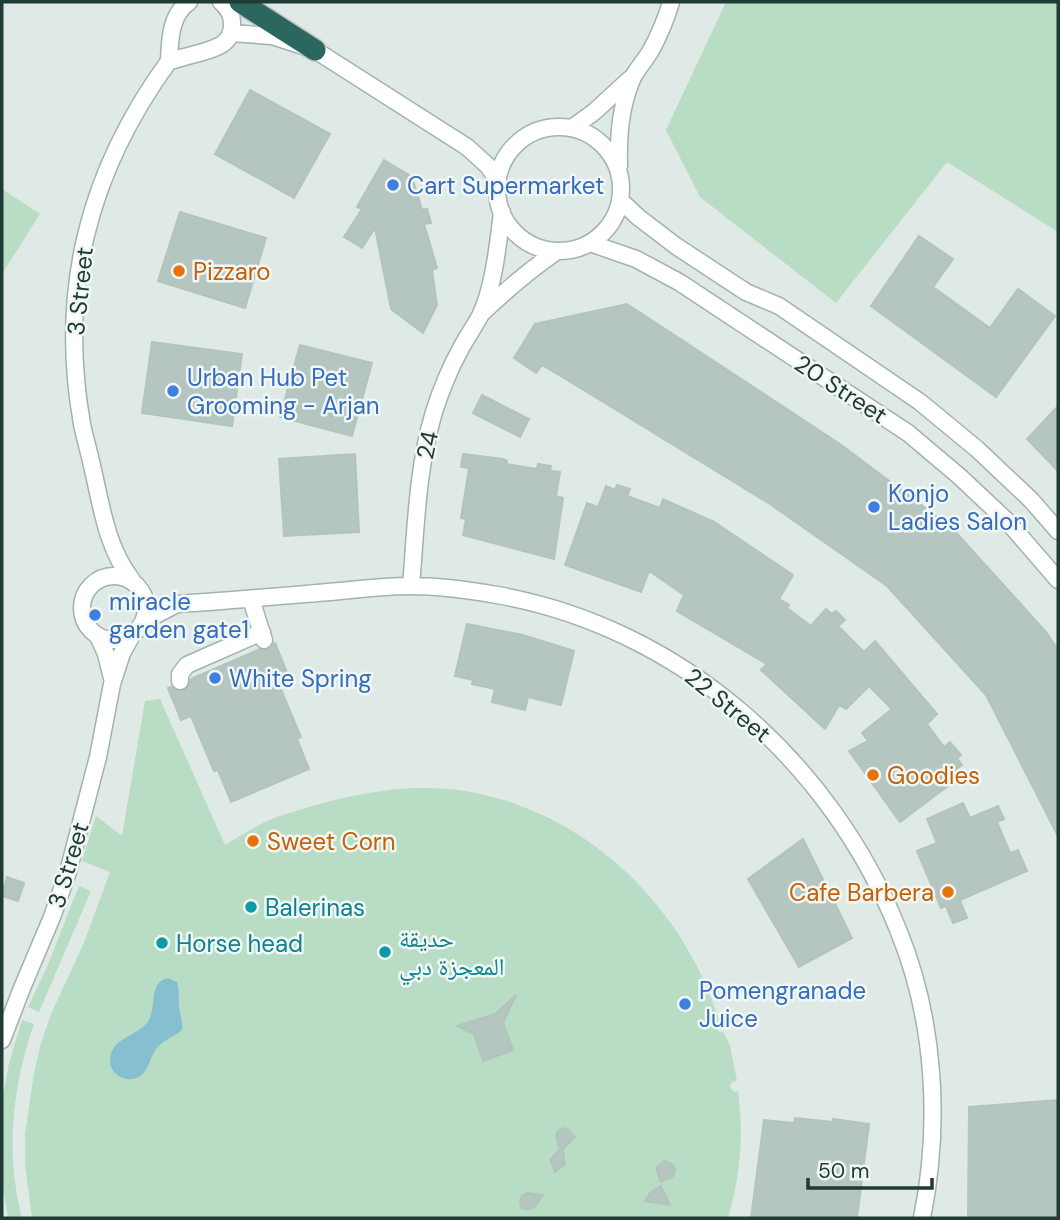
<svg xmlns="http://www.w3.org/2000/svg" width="1060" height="1220" font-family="'DM Sans','Noto Naskh Arabic',sans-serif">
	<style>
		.green { fill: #b8dcc4 }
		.water { fill: #86c0d0 }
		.building { fill: #b5c5bf; stroke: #b2c4be; stroke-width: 2 }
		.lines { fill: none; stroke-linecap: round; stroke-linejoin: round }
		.street-casing { stroke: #a2b2ad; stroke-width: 19 }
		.highway-casing { stroke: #bcc4c2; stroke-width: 24 }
		.street { stroke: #fff; stroke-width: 16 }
		.highway { stroke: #2c675f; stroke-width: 21 }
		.shop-dot { fill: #3f7fe0; stroke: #f0f7f4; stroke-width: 2.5 }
		.food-dot { fill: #e8710a; stroke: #f0f7f4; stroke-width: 2.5 }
		.culture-dot { fill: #0f9aa8; stroke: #f0f7f4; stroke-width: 2.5 }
		.labels { text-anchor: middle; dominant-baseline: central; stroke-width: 5; stroke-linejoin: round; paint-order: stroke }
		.shop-label { font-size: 24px; fill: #366cbe; stroke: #f0f7f4; text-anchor: start }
		.food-label { font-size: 24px; fill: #c56008; stroke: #f0f7f4; text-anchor: start }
		.street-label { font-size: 24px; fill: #203a35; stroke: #f0f7f4 }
		.culture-label { font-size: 24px; fill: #0d838f; stroke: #f0f7f4; text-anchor: start }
	</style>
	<rect width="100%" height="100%" fill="#dfeae6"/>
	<path class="green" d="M726,2h332v230l-111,-70 -111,141 -136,-106 -34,-67z
		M2,189l38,25 -38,60z
		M160,699l65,146c14,-8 27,-17 42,-24 14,-6 30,-10 45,-15 50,-14 101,-23 153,-15 122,20 220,116 255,232l-2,2v6l6,2 6,12 7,36 -6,2 -1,4 4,5 4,-1c6,43 2,86 -10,127h-696l-7,-53v-31l9,-61 7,-30 10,-29 32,-69 27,-73 -28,-11 14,-45 26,20 23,-135z
		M79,886l12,5 -52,121 -11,-5 19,-40z
		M22,1020l12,4c-22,63 -29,129 -12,194h-14l-6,-38v-78l7,-39z"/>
	<path class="water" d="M168,978l9,4c3,8 1,16 2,24 1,9 4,15 3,24 -8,7 -19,10 -26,19 -6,8 -7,21 -16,27 -15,10 -35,-5 -29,-22 5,-18 31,-19 39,-36 6,-14 -1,-36 18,-40z"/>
	<path class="building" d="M250,90l80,44 -36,64 -79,-44z
		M384,160l28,17 10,33 5,-1 4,14 -7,1 13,44 -5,2 5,35 -14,28 -32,-24 -16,-81 -13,20 -18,-11 18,-28 -5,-2z
		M180,212l86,26 -21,70 -87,-27z
		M919,236l34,23 -20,28 57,41 28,-39 37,27 -59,81 -125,-91z
		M627,304l213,140 112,84 95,105 11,17v186l-72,-141 -99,-109 -117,-82 -211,-129 -17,-10 -6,8 -22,-15 21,-34z
		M152,342l90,12 -10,72 -90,-13z
		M300,345l72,18 -20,73 -72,-19z
		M482,395l47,24 -9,18 -47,-24z
		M1058,406v65l-31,-32z
		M355,454l4,78 -75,4 -5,-77z
		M463,454l40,5 4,2 -1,3 31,5 1,-5 13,2 -1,5 10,1 -4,24 7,2 -9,61 -91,-24 3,-16 -5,-1 8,-50 -8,-1z
		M617,485l13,4 -3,7 33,12 3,-9 51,23 79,53 -14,24 10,6 -2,3 24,18 15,-17 6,5 4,-3 9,9 -7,6 26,26 11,-11 62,73 -10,10 17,23 6,-5 11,13 -4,3 5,7 -18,14 5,6 -49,37 -51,-71 19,-10 -6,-8 30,-24 -23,-23 -23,23 -7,-4 -14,24 -64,-59 6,-6 -90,-53 7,-16 -35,-24 -8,21 -76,-27 22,-62 11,4 8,-21 9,4z
		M467,624l56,11 51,16 -13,54 -33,-8 -3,13 -33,-8 3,-13 -23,-5 1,-4 -18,-4z
		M275,643l13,32 -11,5 24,57 -4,2 12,30 -78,33 -13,-32 -4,1 -23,-55 -10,4 -13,-32 3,-1 4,3h10l4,-4 2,-7 69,-30 8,1z
		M963,803l7,15 28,-12 6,13 -7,3 13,31 8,-3 9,21 -67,29 7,18 -14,5 -7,-17 -5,2 -24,-57 20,-8 -10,-24z
		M803,839l49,99 -53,29 -51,-88z
		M7,877l17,6 -6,18 -16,-5z
		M516,995l-13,28 10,27 -30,11 -9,-27 -17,-8 38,-12z
		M1058,1100v118h-90l1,-111z
		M795,1118l38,4v-3l36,5 -12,94h-106l13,-98 30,3z
		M563,1128l6,2 6,7 -12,12 2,15 -10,8 -5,-12 10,-11 -4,-13 2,-5z
		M666,1161l7,4 2,4 -1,5 -2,3 -11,5 -4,-11v-4l6,-5z
		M661,1186l9,19 -25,-4 6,-9z
		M528,1193l15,2 -9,13 -6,2 -6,-2 -2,-6 2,-6z"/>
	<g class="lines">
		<defs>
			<path id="street" d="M189,2c-19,13 -19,38 -20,59 9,-2 18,-5 27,-7 17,-5 35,-8 36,-28 1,-11 -4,-18 -11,-24
				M231,33l41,3 43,14 152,97 21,19 10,15
				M497 189a62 62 0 1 1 124 0a62 62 0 1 1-124 0Z
				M572,128l22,-16 36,-33
				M619,166c-1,-30 1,-62 15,-91 5,-8 11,-15 16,-23 9,-16 16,-33 21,-50
				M621,201l17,16 38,29 70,46 33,14 141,96 57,47 54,51 27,31
				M590,243l46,16 43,23 229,151 51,43 49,46 50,58
				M482,313c24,-23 48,-43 75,-62
				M82 608a32 32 0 1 1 64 0a32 32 0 1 1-64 0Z
				M132,580c-25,-32 -30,-71 -39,-110 -3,-15 -8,-31 -11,-46 -24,-135 7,-253 87,-363
				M411,586c5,-58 6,-118 23,-174 7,-22 16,-44 27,-64 6,-11 13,-21 19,-32 14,-29 18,-72 22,-104
				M251,599l13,41
				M144,621l33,-17c47,-3 93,-7 140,-11 30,-2 62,-7 93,-7 28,0 59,4 87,9 182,32 334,166 402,337 36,89 42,192 23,286
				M98,636l8,18 6,24
				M180,681v-7l7,-9 75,-33
				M2,1040l20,-52 30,-71 16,-45 30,-115 14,-73 10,-31 10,-18"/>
			<path id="highway" d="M240,2l75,48"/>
		</defs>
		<use href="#street" class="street-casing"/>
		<use href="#highway" class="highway-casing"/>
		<use href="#street" class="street"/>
		<use href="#highway" class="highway"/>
	</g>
	<g class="shop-dot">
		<circle cx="393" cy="185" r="7"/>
		<circle cx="173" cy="391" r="7"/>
		<circle cx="874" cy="507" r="7"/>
		<circle cx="95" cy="615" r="7"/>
		<circle cx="215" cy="678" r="7"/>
		<circle cx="685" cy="1004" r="7"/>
	</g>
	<g class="food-dot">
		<circle cx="179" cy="271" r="7"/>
		<circle cx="873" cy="775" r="7"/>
		<circle cx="253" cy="841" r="7"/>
		<circle cx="948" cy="892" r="7"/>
	</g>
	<g class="culture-dot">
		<circle cx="251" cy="907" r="7"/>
		<circle cx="162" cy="943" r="7"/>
		<circle cx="385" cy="952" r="7"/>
	</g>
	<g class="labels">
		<g class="shop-label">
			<text x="407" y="185">Cart Supermarket</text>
			<text x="187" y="377">Urban Hub Pet<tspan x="187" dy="28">Grooming - Arjan</tspan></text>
			<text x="888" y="493">Konjo<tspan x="888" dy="28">Ladies Salon</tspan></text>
			<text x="109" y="601">miracle<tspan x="109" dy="28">garden gate1</tspan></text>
			<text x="229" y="678">White Spring</text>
			<text x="699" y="990">Pomengranade<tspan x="699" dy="28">Juice</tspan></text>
		</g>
		<g class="food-label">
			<text x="193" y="271">Pizzaro</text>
			<text x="887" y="775">Goodies</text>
			<text x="267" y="841">Sweet Corn</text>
			<text x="934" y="892" text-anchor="end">Cafe Barbera</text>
		</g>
		<g class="street-label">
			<text transform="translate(80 291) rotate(-84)">3 Street</text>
			<text transform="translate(841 389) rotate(33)">20 Street</text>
			<text transform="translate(427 445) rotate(-78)">24</text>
			<text transform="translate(728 705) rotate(39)">22 Street</text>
			<text transform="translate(68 865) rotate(-73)">3 Street</text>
		</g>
		<g class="culture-label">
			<text x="265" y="907">Balerinas</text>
			<text x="399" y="938">حديقة<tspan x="399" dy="28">المعجزة دبي</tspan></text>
			<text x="176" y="943">Horse head</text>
		</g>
	</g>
	<rect width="1060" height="1220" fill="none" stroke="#203a35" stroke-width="7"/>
	<path d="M808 1178v10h124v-10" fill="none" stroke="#203a35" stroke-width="3.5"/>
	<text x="818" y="1178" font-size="21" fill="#203a35" stroke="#f0f7f4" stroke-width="5" paint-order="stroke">50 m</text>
</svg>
